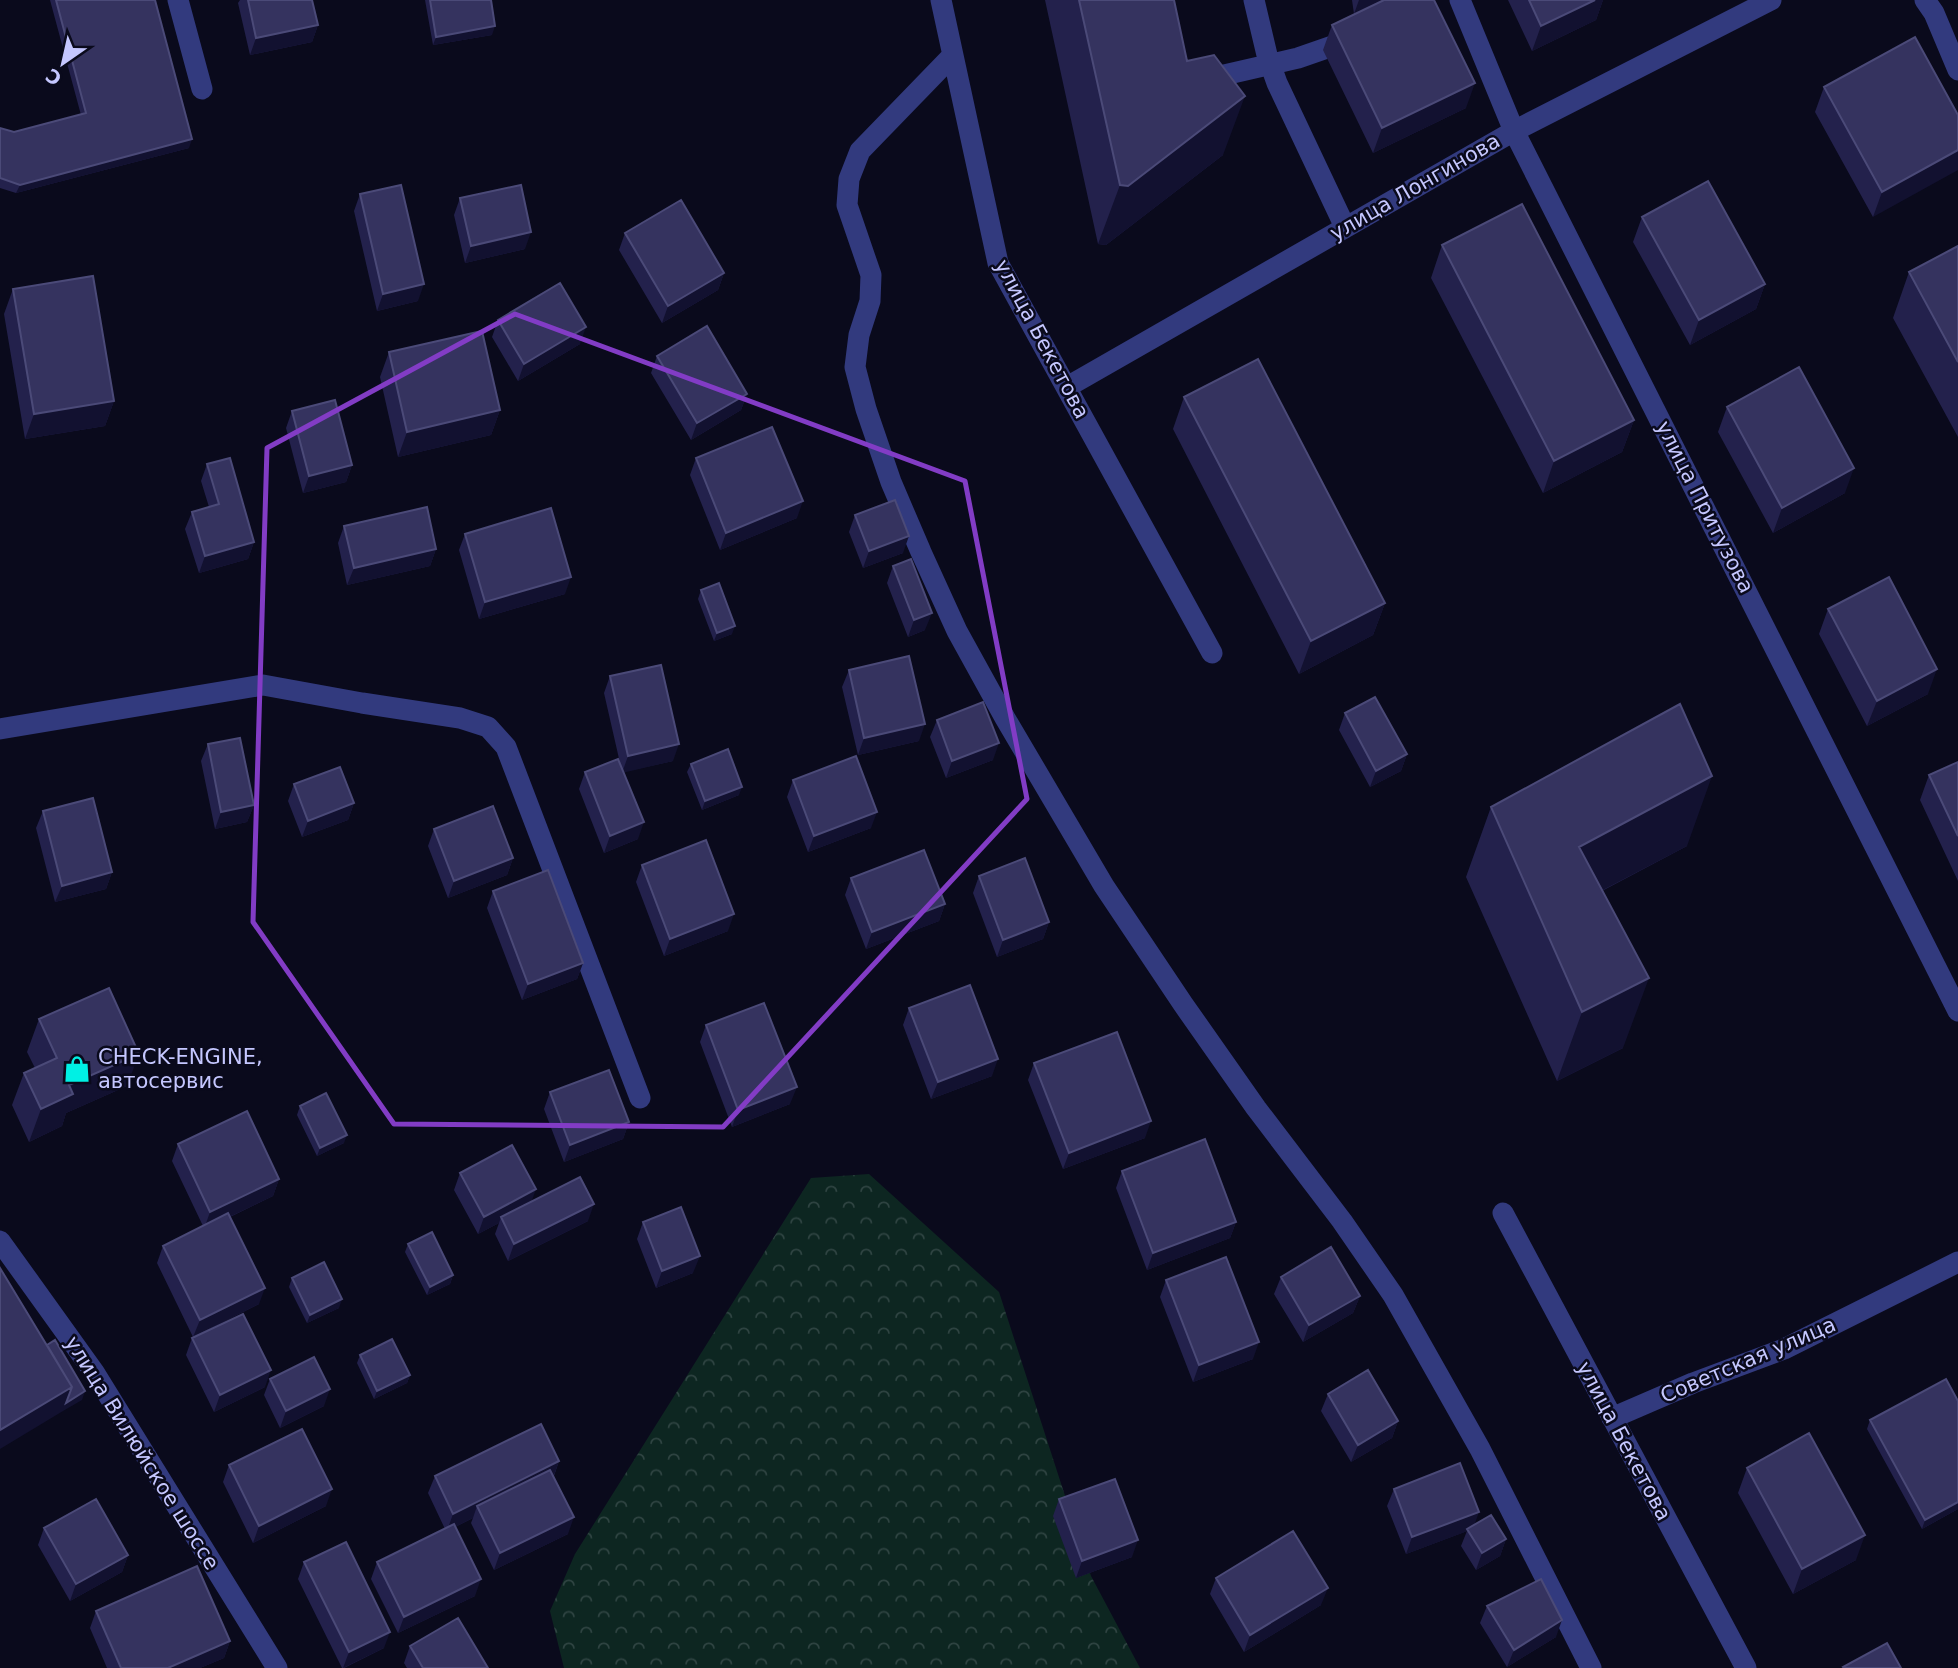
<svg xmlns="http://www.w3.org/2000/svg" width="1958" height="1668" font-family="'DejaVu Sans',sans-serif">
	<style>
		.forest { fill: url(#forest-crowns) }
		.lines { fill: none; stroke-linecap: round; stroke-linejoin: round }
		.minor { stroke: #323a7e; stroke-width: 21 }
		.wall { fill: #23214c }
		.shaded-wall { fill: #121130 }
		.building { fill: #35335f; stroke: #4b4a78; stroke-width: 2 }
		.marked { fill: none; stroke: #823cc5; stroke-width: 5; stroke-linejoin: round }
		.labels { text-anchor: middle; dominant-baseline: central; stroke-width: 5; stroke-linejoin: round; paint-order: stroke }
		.street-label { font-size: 21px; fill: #c5c7ff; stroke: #0a0a1c }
		.poi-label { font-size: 21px; fill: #c5c7ff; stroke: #0a0a1c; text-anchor: start }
	</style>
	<defs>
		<pattern id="forest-crowns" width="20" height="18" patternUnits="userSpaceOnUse" patternTransform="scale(1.75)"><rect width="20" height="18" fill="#0d2621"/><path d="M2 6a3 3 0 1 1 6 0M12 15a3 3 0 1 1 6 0" fill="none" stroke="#2f4442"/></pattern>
	</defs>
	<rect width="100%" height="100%" fill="#0a0a1c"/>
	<path class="forest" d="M869,1174l130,118 92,284 49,92h-576l-14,-57 25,-57 236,-376z"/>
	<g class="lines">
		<path class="minor" d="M178,0l24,89
			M941,0l57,263 214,390
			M1254,0l13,55 10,28 68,144
			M1460,0l54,131 444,880
			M1925,0l9,13 24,57
			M953,55l-93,96 -11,28 -2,26 24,70 -1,26 -11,34 -4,32 11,42 25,73 30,70 36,79 48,87 99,168 79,118 73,104 86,113 51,74 87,154 111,219
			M1199,76l12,2 87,-20 49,-17
			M1067,387l447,-256 257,-131
			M0,729l263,-44 99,18 98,15 28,9 18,20 134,351
			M1503,1213l243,455
			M0,1241l94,131 183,296
			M1612,1418l81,-35 91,-34 174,-87"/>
	</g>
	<path class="wall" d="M50,0h105l34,148 -173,45 -16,-5v-60l14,4 67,-17z
		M240,0h72l6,25 -6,17 -62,13 -12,-52z
		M425,0h66l1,35 -59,10z
		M1045,0h129l13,61 36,94 -117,90 -8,-1z
		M1352,0h82l32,108 -93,45 -50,-103 9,-25 25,-12 -3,1z
		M1508,0h95l-7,20 -64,31z
		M1824,87l134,28 -85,102 -58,-105z
		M360,194l58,107 -41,10 -23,-100z
		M460,198l65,51 -60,14 -11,-48z
		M1642,217l123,67 -9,25 -66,36 -57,-103z
		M625,233l99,40 -6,17 -56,33 -43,-73z
		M1442,245l192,175 -12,32 -79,41 -112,-215z
		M1958,246v191l-65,-119 16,-46z
		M13,289l101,112 -9,25 -80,13 -21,-125z
		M498,320l82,24 -62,37 -26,-44z
		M389,352l111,58 -9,25 -93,22 -18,-80z
		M657,356l90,38 -6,16 -50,30 -40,-67z
		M1184,397l201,206 -12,32 -74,39 -126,-245z
		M1727,407l118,86 -72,40 -55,-101z
		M292,411l60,54 -6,17 -43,11 -17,-65z
		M696,458l101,60 -77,32 -30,-75z
		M207,464l47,78 -6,17 -49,14 -14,-44 7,-17 17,-5 -8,-26z
		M855,515l48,38 -40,15 -14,-36z
		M344,526l92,23 -6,17 -83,19 -9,-42z
		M465,534l100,60 -86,25 -20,-69z
		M893,566l32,64 -17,7 -21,-54z
		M701,590l31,44 -18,7 -16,-42z
		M1828,609l100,85 -61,32 -48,-92z
		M849,670l70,71 -61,14 -16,-68z
		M610,676l63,85 -50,11 15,67 -34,14 -25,-64 6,-17 35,-9 -16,-70z
		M1345,713l62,41 -6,17 -31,16 -31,-57z
		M937,720l56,40 -47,18 -16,-41z
		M208,744l46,61 -7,17 -32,7 -14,-68z
		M1958,762v119l-38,-81 9,-25z
		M691,764l48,31 -37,15 -15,-38z
		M793,780l78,48 -63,24 -21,-55z
		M294,784l60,19 -6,17 -46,17 -14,-36z
		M1491,807l196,39 -85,45 21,157 -66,33 -91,-204z
		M43,811l69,61 -6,17 -51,13 -19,-74z
		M434,829l79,29 -6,17 -59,23 -20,-52z
		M642,865l86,66 -64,25 -28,-74z
		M979,876l70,46 -6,17 -46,18 -24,-64z
		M851,878l94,26 -6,17 -73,28 -21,-54z
		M493,891l90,72 -6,16 -55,21 -35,-92z
		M909,1008l83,68 -61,23 -28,-74z
		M39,1019l88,67 -61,27 -4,13 -33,16 -17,-37 12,-32 11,-5 -8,-16z
		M706,1025l84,79 -58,23 -32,-85z
		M1034,1063l111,75 -82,31 -35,-89z
		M550,1092l79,30 -6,17 -59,23 -20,-53z
		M300,1106l44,37 -27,13 -20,-41z
		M178,1144l101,35 -6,17 -43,21 29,87 -66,33 -36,-74 6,-17 40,-20 -31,-65z
		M1122,1171l114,51 -6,16 -83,32 -31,-82z
		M460,1173l72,29 56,19 -80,40 -13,-27 4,-11 -21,11 -24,-44z
		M643,1222l50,51 -37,15 -19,-49z
		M408,1244l45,31 -3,9 -23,11 -22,-43z
		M1281,1277l79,19 -7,17 -50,29 -29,-48z
		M292,1278l47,30 -32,15 -18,-36z
		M1166,1280l87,79 -60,23 -33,-85z
		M192,1338l73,49 -51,25 -28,-57z
		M360,1355l50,20 -3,8 -33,16 -17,-36z
		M270,1379l54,27 -44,22 -16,-33z
		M1328,1394l70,27 -6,17 -41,24 -30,-51z
		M1958,1401v108l-36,20 -55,-100 3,-9z
		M559,1461l-5,15 14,58 -74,36 -23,-47 2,-5 -18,9 20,69 -77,37 -27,-54 6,-17 68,-33 -17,-36 7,-17z
		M229,1465l97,41 -73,37 -30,-61z
		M1747,1468l109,92 -63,34 -55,-101z
		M1394,1489l80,36 32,14 -6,17 -24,14 -15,-24 6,-15 -61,23 -19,-48z
		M1059,1499l73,58 -56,21 -23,-62z
		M44,1528l84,27 -6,17 -52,29 -32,-56z
		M304,1562l80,86 -40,20h-2l-44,-89z
		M1216,1578l105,27 -77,47 -34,-58z
		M1487,1606l69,31 -49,30 -27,-44z
		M96,1611l134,30 -6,17 -24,10h-93l-17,-40z
		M410,1646l78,22h-81l-3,-5z"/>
	<path class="shaded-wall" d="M1359,0h35l-3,8 -37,6z
		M1595,0h8l-7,20 -64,31 9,-25z
		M318,25l-6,17 -62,13 6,-17z
		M495,26l-3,9 -59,10 3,-8z
		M1475,83l-9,25 -93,45 9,-25z
		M1245,96l-22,59 -117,90 -8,-1 22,-59z
		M192,139l-3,9 -173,45 4,-8z
		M1958,150v20l-85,47 9,-25z
		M531,232l-6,17 -60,14 6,-17z
		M724,273l-6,17 -56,33 6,-17z
		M424,284l-6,17 -41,10 6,-17z
		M1765,284l-9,25 -66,36 9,-25z
		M586,327l-6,17 -62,37 6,-17z
		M747,394l-6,16 -50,30 6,-17z
		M114,401l-9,25 -80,13 9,-25z
		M500,410l-9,25 -93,22 9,-25z
		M1634,420l-12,32 -79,41 11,-32z
		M352,465l-6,17 -43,11 6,-17z
		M1854,468l-9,25 -72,40 9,-25z
		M803,501l-6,17 -77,32 6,-17z
		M909,536l-6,17 -40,15 6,-17z
		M254,542l-6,17 -49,14 6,-17z
		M436,549l-6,17 -83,19 7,-17z
		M571,577l-6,17 -86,25 6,-17z
		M1385,603l-12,32 -74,39 12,-33z
		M932,613l-7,17 -17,7 6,-17z
		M735,626l-3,8 -18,7 3,-8z
		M1937,669l-9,25 -61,32 10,-25z
		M925,724l-6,17 -61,14 6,-17z
		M999,743l-6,17 -47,18 6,-17z
		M679,744l-6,17 -51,12 6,-17z
		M1407,754l-6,17 -31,16 6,-16z
		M1712,776l-25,70 -134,70 26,-69z
		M742,787l-3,8 -37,15 3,-9z
		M354,803l-6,17 -46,17 6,-16z
		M254,805l-7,17 -32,7 6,-17z
		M877,812l-6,16 -63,24 6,-16z
		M644,822l-6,17 -34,14 6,-17z
		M513,858l-6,17 -59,23 6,-17z
		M112,872l-6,17 -51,13 7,-16z
		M945,904l-6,17 -73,28 6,-17z
		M734,914l-6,17 -64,25 6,-17z
		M1049,922l-6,17 -46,18 6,-17z
		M583,963l-6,16 -55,21 6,-16z
		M1649,978l-26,70 -66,33 25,-69z
		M139,1054l-12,32 -61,27 -4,13 -33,16 12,-33 28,-24z
		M998,1059l-6,17 -61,23 7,-17z
		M797,1087l-7,17 -58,23 6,-17z
		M1151,1121l-6,17 -82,31 6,-16z
		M629,1122l-6,17 -59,23 6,-17z
		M347,1135l-3,8 -27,13 3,-8z
		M279,1179l-6,17 -69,33 6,-17z
		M536,1189l-6,17 -29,11 -2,6 -21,11 6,-17z
		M594,1204l-6,17 -80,40 6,-17z
		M1236,1222l-6,16 -83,32 6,-17z
		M700,1256l-7,17 -37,15 6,-17z
		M453,1275l-3,9 -23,11 3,-8z
		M265,1288l-6,16 -66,33 7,-17z
		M1360,1296l-7,17 -50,29 6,-17z
		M342,1299l-3,9 -32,15 3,-8z
		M1259,1342l-6,17 -60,23 6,-17z
		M271,1370l-6,17 -51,25 6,-17z
		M410,1375l-3,8 -33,16 3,-8z
		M72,1387l-9,24 -63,38v-19z
		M330,1389l-6,17 -44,22 6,-17z
		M85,1391l-3,9 -19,11 3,-8z
		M1398,1421l-6,17 -41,24 7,-17z
		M559,1461l-6,17 -76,28 -4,12 -26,13 6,-17z
		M332,1489l-6,17 -73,37 6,-17z
		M1958,1502v7l-36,20 3,-9z
		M1479,1512l-6,17 -67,25 6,-17z
		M574,1517l-6,17 -74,36 6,-17z
		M1865,1535l-9,25 -63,34 9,-25z
		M1506,1539l-6,17 -24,14 6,-17z
		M1138,1540l-6,17 -56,21 6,-17z
		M128,1555l-6,17 -52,29 6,-17z
		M481,1579l-6,17 -77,37 6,-16z
		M1328,1588l-7,17 -77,47 6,-17z
		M1562,1620l-6,17 -49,30 7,-17z
		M390,1632l-6,16 -41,20 6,-16z
		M230,1641l-6,17 -24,10h-32z"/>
	<path class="building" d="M56,0h99l37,139 -172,46 -20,-7v-50l14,4 72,-19z
		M248,0h64l6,25 -62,13z
		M430,0h61l4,26 -59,11z
		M1079,0h95l13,61 27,-6 31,41 -117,90 -8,-1z
		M1384,0h50l41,83 -93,45 -50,-103z
		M1529,0h66l-54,26z
		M1915,37l43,78v35l-76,42 -58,-105z
		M1708,181l57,103 -66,36 -57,-103z
		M401,185l23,99 -41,10 -23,-100z
		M521,185l10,47 -60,14 -11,-48z
		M681,200l43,73 -56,33 -43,-73z
		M1522,204l112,216 -80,41 -112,-216z
		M1958,246v116l-49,-90z
		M93,276l21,125 -80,13 -21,-125z
		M560,283l26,44 -62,37 -26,-44z
		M707,326l40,68 -50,29 -40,-67z
		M482,331l18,79 -93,22 -18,-80z
		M1258,359l127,244 -74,38 -127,-244z
		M1799,367l55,101 -72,40 -55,-101z
		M335,400l17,65 -43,11 -17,-65z
		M772,427l31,74 -77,32 -30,-75z
		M230,458l24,84 -49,14 -13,-44 27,-8 -12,-40z
		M895,500l14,36 -40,15 -14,-36z
		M427,507l9,42 -82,19 -10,-42z
		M551,508l20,69 -86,25 -20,-68z
		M911,559l21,54 -18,7 -21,-54z
		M1889,577l48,92 -60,32 -49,-92z
		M719,583l16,43 -18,7 -16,-43z
		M909,656l16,68 -61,14 -15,-68z
		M661,665l18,79 -51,12 -18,-80z
		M1375,697l32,57 -31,17 -31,-58z
		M983,702l16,41 -47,18 -15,-41z
		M1680,704l32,72 -133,71 70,131 -67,34 -91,-205z
		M240,738l14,67 -33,7 -13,-68z
		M728,749l14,38 -37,14 -14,-37z
		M856,756l21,56 -63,24 -21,-56z
		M618,759l26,63 -34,14 -25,-64z
		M1958,762v74l-29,-61z
		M340,767l14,36 -46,18 -14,-37z
		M93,798l19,74 -50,14 -19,-75z
		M493,806l20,52 -59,23 -20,-52z
		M706,840l28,74 -64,25 -28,-74z
		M924,850l21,54 -73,28 -21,-54z
		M1025,858l24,64 -46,18 -24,-64z
		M548,870l35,93 -55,21 -35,-93z
		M970,985l28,74 -60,23 -29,-74z
		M109,988l30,66 -70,31 4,9 -32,15 -17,-36 33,-15 -18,-39z
		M764,1003l33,84 -59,23 -32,-85z
		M1117,1032l34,89 -82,32 -35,-90z
		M609,1070l20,52 -59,23 -20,-53z
		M326,1093l21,42 -27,13 -20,-42z
		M247,1111l32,68 -69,33 -32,-68z
		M1205,1139l31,83 -83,31 -31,-82z
		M512,1145l24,44 -52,28 -24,-44z
		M580,1177l14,27 -80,40 -13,-27z
		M681,1207l19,49 -38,15 -19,-49z
		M228,1213l37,75 -65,32 -37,-74z
		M432,1232l21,43 -23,12 -22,-43z
		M1331,1247l29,49 -51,29 -28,-48z
		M1226,1257l33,85 -60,23 -33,-85z
		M324,1262l18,37 -32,16 -18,-37z
		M0,1268l72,119 -72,43z
		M243,1314l28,56 -51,25 -28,-57z
		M392,1339l18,36 -33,16 -17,-36z
		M55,1340l30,51 -19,12 6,-16 -25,-42z
		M314,1357l16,32 -44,22 -16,-32z
		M1368,1370l30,51 -40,24 -30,-51z
		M1946,1379l12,22v101l-33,18 -55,-100z
		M541,1424l18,37 -106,53 -18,-38z
		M302,1429l30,60 -73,37 -30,-61z
		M1809,1433l56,102 -63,34 -55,-101z
		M1460,1463l19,49 -67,25 -18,-48z
		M550,1470l24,47 -74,36 -23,-47z
		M1115,1479l23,61 -56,21 -23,-62z
		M96,1499l32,56 -52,29 -32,-56z
		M1491,1515l15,24 -24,14 -15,-24z
		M454,1524l27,55 -77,38 -27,-55z
		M1293,1531l35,57 -78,47 -34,-57z
		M346,1542l44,90 -41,20 -45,-90z
		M197,1566l33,75 -62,27h-47l-25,-57z
		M1541,1579l21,41 -48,30 -27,-44z
		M458,1618l30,50h-65l-13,-22z
		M1887,1643l14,25h-57l-1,-1z"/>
	<path class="marked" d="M515,314l450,167 62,318 -304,328 -329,-3 -141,-202 14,-474z"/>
	<defs>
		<symbol id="shop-bare" viewBox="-9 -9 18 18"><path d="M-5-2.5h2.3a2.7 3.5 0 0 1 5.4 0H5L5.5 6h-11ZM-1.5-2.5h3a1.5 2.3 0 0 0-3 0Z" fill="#00f0e4" stroke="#0a0a1c" stroke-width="2.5" paint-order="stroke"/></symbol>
	</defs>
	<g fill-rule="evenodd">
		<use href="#shop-bare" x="58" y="1050" width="38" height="38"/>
	</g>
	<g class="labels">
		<g class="street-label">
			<text transform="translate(1415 187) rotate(-30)">улица Лонгинова</text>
			<text transform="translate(1042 339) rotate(62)">улица Бекетова</text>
			<text transform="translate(1705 507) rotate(63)">улица Притузова</text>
			<text transform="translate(1748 1360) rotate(-23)">Советская улица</text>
			<text transform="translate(1624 1441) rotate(62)">улица Бекетова</text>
			<text transform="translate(142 1453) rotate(58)">улица Вилюйское шоссе</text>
		</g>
		<g class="poi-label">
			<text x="98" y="1057">CHECK-ENGINE,<tspan x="98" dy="24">автосервис</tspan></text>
		</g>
	</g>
	<g transform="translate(63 63) rotate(214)" stroke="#0a0a1c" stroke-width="5" paint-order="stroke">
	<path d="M0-5L12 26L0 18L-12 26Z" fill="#c5c7ff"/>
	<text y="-10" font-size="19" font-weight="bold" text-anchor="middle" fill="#c5c7ff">С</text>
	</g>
</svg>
